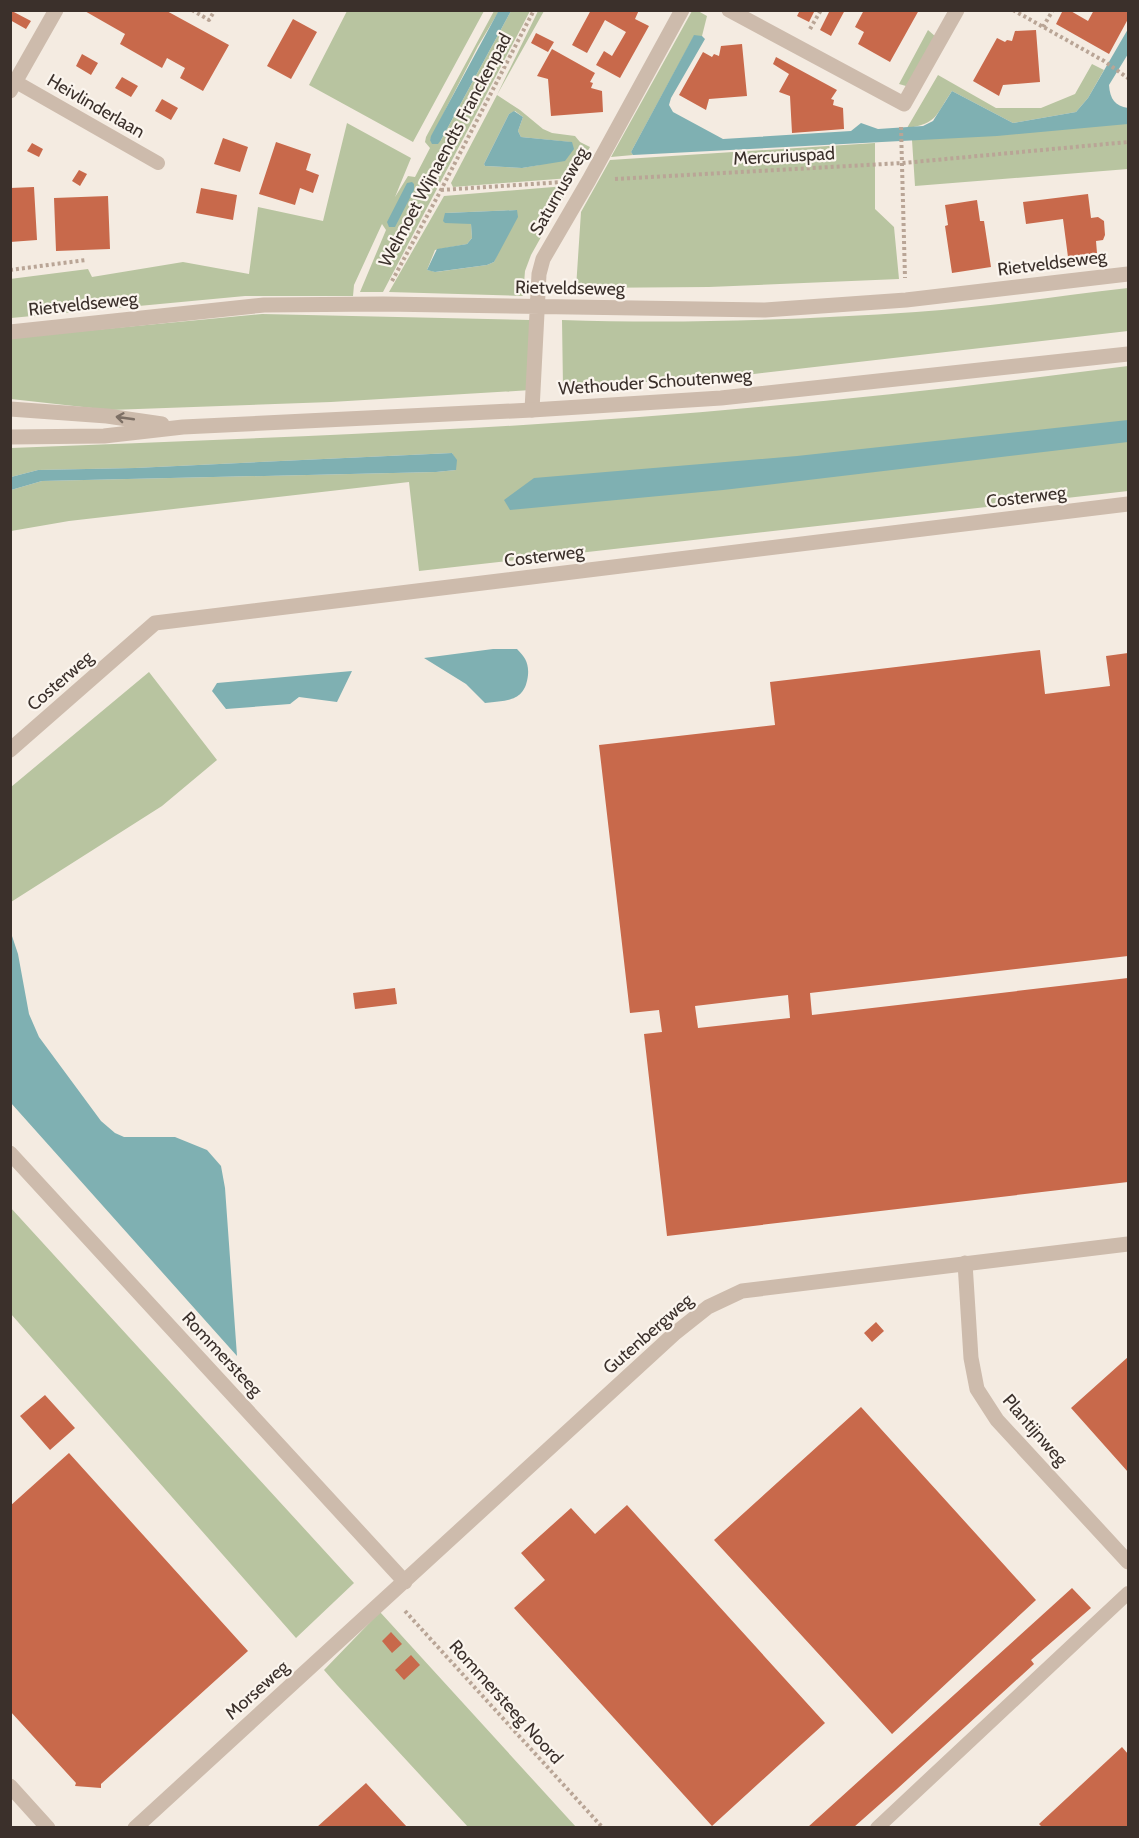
<svg xmlns="http://www.w3.org/2000/svg" width="1139" height="1838" font-family="Cabin,sans-serif">
	<style>
		.green { fill: #b8c4a0; fill-rule: evenodd }
		.water { fill: #7fb0b2 }
		.building { fill: #c8694b; fill-rule: evenodd }
		.lines { fill: none; stroke-linecap: round; stroke-linejoin: round }
		.path { stroke: #b9a596; stroke-width: 4; stroke-dasharray: 3 3; stroke-linecap: butt }
		.service { stroke: #cdbbac; stroke-width: 14 }
		.minor { stroke: #cdbbac; stroke-width: 15 }
		.tertiary { stroke: #cdbbac; stroke-width: 15 }
		.oneway { stroke: #7d6f65 }
		.labels { text-anchor: middle; dominant-baseline: central; stroke-width: 4.5; stroke-linejoin: round; paint-order: stroke }
		.street-label { font-size: 18px; fill: #3b302b; stroke: #fbf5ee }
	</style>
	<rect width="100%" height="100%" fill="#f4ebe1"/>
	<path class="green" d="M347,11h137l-71,131 -104,-57z
		M494,11h5l-21,35 -48,94h11l70,-129h19l-147,281h-23l26,-62 -4,-6 -28,61 -1,11h-108l-234,22 -1,-39 78,-10 4,8 91,-15 66,12 9,-67 65,14 24,-98 64,35 -16,39 13,-21 7,1 15,-29 -5,-6 1,-5z
		M538,11h6l-47,84 23,15 23,19 9,4 23,3 5,6 10,5 -16,30 -4,1 -117,9 -2,-4 46,-88zM515,111l8,6 -5,14 3,6 49,5 -31,23 -17,3 -37,-2 -1,-2 25,-50z
		M692,11h6l9,5 -5,20h-8l-63,116 2,3 -22,2z
		M928,30l8,7 -30,49 -7,-2z
		M1092,64l12,6 -16,28 -12,14 -63,11 -61,-32c-16,23 -14,33 -45,37l31,-53 58,33h45l34,-14z
		M1128,122v47l-213,17 -3,-46z
		M875,143v66l19,18 5,52 -190,8 -133,1 5,-76 29,-52z
		M566,186l3,1 -38,68 -6,16 -2,25 -134,-4 55,-96zM517,210l-23,52 -7,3 -51,7 -9,-2 8,-20 32,-6 5,-6 -1,-14 -26,-11z
		M1128,288v43l-374,43 -191,14 -1,-68c118,4 237,0 354,-8 71,-5 142,-16 212,-24z
		M262,314l268,6 1,70 -200,12 -221,8 -99,-11v-61z
		M1128,366v125l-709,80 -10,-89 -340,39 -58,10v-41l31,-9 394,-9 20,-2v-10l-4,-7 -317,15 -97,2 -27,7v-29c146,-6 292,-11 439,-19 226,-11 453,-34 678,-63z
		M149,672l68,88 -55,46 -151,96v-115z
		M10,1207l344,376 -58,55 -285,-324z
		M380,1612l196,215h-108l-131,-142 -13,-15z"/>
	<path class="water" d="M499,10l12,1 -70,129 -3,4h-6l-2,-4 1,-4z
		M1128,29v25l-19,31c1,14 6,21 19,23v16l-131,12 -364,19 -2,-3 63,-117 8,1 3,3 -34,59 -2,7 4,7 50,27 128,-8 10,-8 17,6 45,-3 10,-5 19,-30 61,32 63,-11 12,-14z
		M514,111l9,6 -5,14 3,6 51,5 2,7 -9,12 -43,7 -37,-2 -1,-2 25,-50z
		M407,183l5,-1 2,2v6l-19,37h-6l-2,-5z
		M517,210l1,7 -24,45 -7,3 -52,7 -8,-2 10,-21 30,-5 5,-6 -1,-14 -26,-1 -2,-2 2,-8z
		M1128,420v22l-405,48 -213,20 -6,-10 30,-22 263,-22z
		M452,453l5,7 -1,10 -20,2 -394,9 -31,9v-13l27,-7 97,-2z
		M493,649h24c8,8 12,14 11,26 -3,27 -20,25 -43,28l-19,-19 -42,-26z
		M352,671l-15,31 -38,-5 -9,7 -64,5 -14,-18 5,-8z
		M11,933l7,21 11,60 10,23 62,84 14,12 9,4h51l32,13 14,16 4,22 12,168 -226,-253z"/>
	<path class="building" d="M10,10l21,11 -5,8 -16,-9z
		M83,10h82l64,35 -26,46 -23,-13 5,-10 -18,-10 -5,10 -42,-24 5,-10z
		M591,10h48l-4,9 14,7 -29,52 -24,-13 8,-14 8,5 14,-24 -21,-12 -18,33 -15,-8z
		M800,10h15l-6,12 -12,-6z
		M830,10h15l-14,26 -11,-6z
		M864,10l12,2 1,-2h42l-29,52 -32,-18 6,-12 -9,-5z
		M1063,10h6l19,11 6,-11h34v9l-19,35 -53,-30z
		M293,19l24,13 -26,47 -24,-13z
		M1036,30l4,52 -37,3 -4,11 -26,-15 24,-43 8,4 2,-2 5,1 3,-10z
		M536,33l18,9 -6,10 -17,-9z
		M742,44l5,52 -38,3 -3,11 -27,-15 24,-43 9,5 2,-3 5,2 2,-10z
		M552,49l43,24 -5,9 3,1 -2,5 11,3 1,21 -52,4 -3,-37 -11,-3z
		M82,54l16,9 -7,12 -15,-9z
		M776,57l61,33 -6,9 3,1 -1,5 10,3 1,21 -52,4 -2,-37 -11,-4 10,-18 -16,-10z
		M122,77l16,9 -7,11 -16,-9z
		M162,99l16,9 -7,12 -16,-9z
		M223,138l25,9 -8,25 -26,-8z
		M276,142l35,12 -5,16 13,5 -6,18 -13,-5 -5,17 -36,-11z
		M32,143l11,6 -4,8 -12,-6z
		M79,170l8,4 -7,12 -8,-5z
		M34,187l3,53 -27,2v-54z
		M201,188l36,7 -4,25 -37,-7z
		M1088,194l3,24 7,-1 6,4 1,14 -2,5 -7,1 1,12 -29,4 -5,-38 -37,5 -3,-22z
		M108,196l2,53 -54,2 -2,-53z
		M977,200l3,21h4l7,46 -39,6 -7,-47 3,-1 -3,-20z
		M1040,650l5,44 65,-8 -4,-30 22,-3v303l-318,37 2,22 316,-37v204l-461,54 -23,-202 18,-2 -3,-22 -29,3 -31,-268 176,-20 -5,-43zM788,995l2,23 -92,10 -3,-22z
		M395,988l2,16 -42,5 -2,-16z
		M876,1322l8,9 -12,11 -8,-9z
		M1128,1357v115l-57,-64z
		M45,1395l30,33 -25,22 -30,-34z
		M861,1407l175,193 -144,134 -178,-194z
		M69,1453l179,198 -147,133v4l-26,-2 1,-3 -66,-72v-205z
		M627,1505l198,218 -113,103 -198,-218 31,-28 -24,-27 50,-45 24,26z
		M1072,1588l19,20 -60,52 3,4 -137,125 -43,38h-46z
		M391,1632l11,12 -10,9 -10,-12z
		M411,1655l9,10 -16,15 -9,-10z
		M1122,1747l6,7v73h-86l-3,-3z
		M366,1783l41,44h-90z"/>
	<g class="lines">
		<path class="path" d="M192,10l17,10 6,-10
			M1013,10l91,51 24,17
			M1043,27l10,-17
			M810,29l11,-19
			M901,127l4,151
			M615,179l288,-16 225,-21
			M441,190l122,-8
			M10,270l76,-10
			M392,281l49,-91 93,-180
			M405,1611l198,217"/>
		<path class="service" d="M16,82l142,81
			M877,1828l251,-235"/>
		<path class="minor" d="M729,10l175,94 53,-94
			M10,91l46,-81
			M10,332l254,-27 119,-1 382,6 141,-10 222,-26
			M532,410l7,-136 4,-15 46,-79 93,-170
			M10,750l145,-127 973,-119
			M10,1153l395,429
			M965,1263l6,95 6,31 20,31 131,142
			M10,1786l38,42
			M135,1828l539,-494 34,-27 34,-16 386,-47"/>
		<path class="tertiary" d="M10,409l97,7 55,8
			M10,437l94,-1 79,-9 349,-17 189,-12 407,-44"/>
	</g>
	<defs><path id="oneway-shaft" d="M-6 0H5M1.5-3L5.5 0L1.5 3" fill="none" stroke-width="1.6" stroke-linecap="round" stroke-linejoin="round" transform="scale(1.5)"/></defs>
	<use class="oneway" href="#oneway-shaft" transform="translate(125 418) rotate(-172)"/>
	<g class="labels">
		<g class="street-label">
			<text transform="translate(96 106) rotate(30)">Heivlinderlaan</text>
			<text transform="translate(445 150) rotate(-62)">Welmoet Wijnaendts Franckenpad</text>
			<text transform="translate(784 156) rotate(-3)">Mercuriuspad</text>
			<text transform="translate(559 191) rotate(-60)">Saturnusweg</text>
			<text transform="translate(1052 263) rotate(-7)">Rietveldseweg</text>
			<text transform="translate(570 288) rotate(1)">Rietveldseweg</text>
			<text transform="translate(83 304) rotate(-6)">Rietveldseweg</text>
			<text transform="translate(655 382) rotate(-4)">Wethouder Schoutenweg</text>
			<text transform="translate(1026 497) rotate(-7)">Costerweg</text>
			<text transform="translate(544 556) rotate(-7)">Costerweg</text>
			<text transform="translate(60 681) rotate(-41)">Costerweg</text>
			<text transform="translate(648 1334) rotate(-41)">Gutenbergweg</text>
			<text transform="translate(222 1354) rotate(47)">Rommersteeg</text>
			<text transform="translate(1035 1430) rotate(49)">Plantijnweg</text>
			<text transform="translate(257 1690) rotate(-42)">Morseweg</text>
			<text transform="translate(506 1702) rotate(48)">Rommersteeg Noord</text>
		</g>
	</g>
	<rect width="1139" height="1838" fill="none" stroke="#3b302b" stroke-width="24"/>
</svg>
